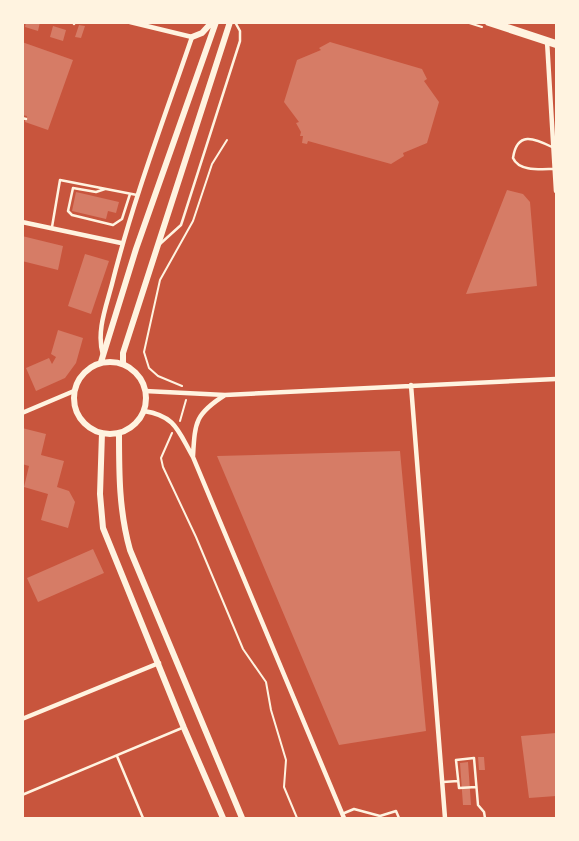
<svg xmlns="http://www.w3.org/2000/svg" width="579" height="841" font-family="Arial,sans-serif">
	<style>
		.building { fill: #d67c66 }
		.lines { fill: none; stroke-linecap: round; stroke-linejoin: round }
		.path { stroke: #fff3e0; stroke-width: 2 }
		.service { stroke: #fff3e0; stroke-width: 2.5 }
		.minor { stroke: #fff3e0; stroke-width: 4.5 }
		.secondary { stroke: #fff3e0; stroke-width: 6 }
		.trunk { stroke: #fff3e0; stroke-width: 8 }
	</style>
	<rect width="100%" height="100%" fill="#c8553d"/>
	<path class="building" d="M26,22h14l-2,9 -13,-4z
		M79,25l6,1 -4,12 -6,-1z
		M53,26l13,4 -3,11 -13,-4z
		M22,42l51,18 -25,70 -23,-8 2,-6 -5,-1z
		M330,42l92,27 5,10 -3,2 15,21 -12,41 -24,10 1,3 -13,8 -83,-23 -1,3 -5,-1 1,-7h-3l1,-4 -5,-9 3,-1 -15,-20 13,-42 24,-10 -2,-2z
		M507,190l16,4 7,8 7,84 -71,8z
		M76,192l43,10 -3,11 -8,-2 -2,8 -34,-8z
		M22,236l41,10 -5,24 -36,-9z
		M85,254l24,7 -18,53 -23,-8z
		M58,330l25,8 -7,25 -11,15 -29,13 -10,-23 23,-10 3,6 4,-7 -5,-3z
		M22,428l24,6 -5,21 23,6 -7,26 12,4 6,11 -7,26 -27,-8 7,-26 -24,-7 5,-21 -7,-2z
		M400,451l26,280 -87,14 -122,-289z
		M93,549l11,24 -66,29 -11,-24z
		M556,733v63l-27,2 -8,-62z
		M478,757h6l1,13h-6z
		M468,762l3,43h-8l-3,-42z"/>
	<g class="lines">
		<path class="path" d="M466,22l16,5
			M182,386l-24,-10 -9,-8 -5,-16 16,-72 33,-59 19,-57 15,-24
			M180,421l6,-21
			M172,433l-11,25 2,9 33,70 47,112 23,33 5,28 15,50 -2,27 13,31"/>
		<path class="service" d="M74,24l1,-2
			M22,118l4,1
			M552,147c-18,-9 -35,-16 -39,11 6,14 29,11 42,11
			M105,189l-9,3 -23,-4 -5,23 4,4 41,10 9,-6 8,-25
			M52,227l8,-47 77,15
			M160,244l21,-19 2,-6 57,-178v-10l-5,-9
			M117,756l26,62
			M443,782l15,-1
			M476,787l-17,1 -3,-28 18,-2 4,47 6,7 1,6
			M22,795l160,-67
			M342,814l12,-5 26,7 16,-5 3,7"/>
		<path class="minor" d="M547,41l9,150
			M22,222l99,21
			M103,355c-7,-23 3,-48 9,-71 21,-84 52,-165 80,-247l-62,-15
			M411,385l34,433
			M145,391l80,4 331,-16
			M144,411c32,5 34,20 49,46l151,361
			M22,413l52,-22
			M193,456c2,-34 2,-42 32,-61
			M22,719l137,-56"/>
		<path class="secondary" d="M192,37l10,-4 10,-11
			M101,362l35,-113 80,-227
			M74 398a36 36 0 1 1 72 0a36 36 0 1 1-72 0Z
			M123,364v-11l107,-331
			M102,433l-2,61 3,34 81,200 39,90
			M119,433c0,40 0,78 11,117l112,268"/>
		<path class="trunk" d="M489,22l67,22"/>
	</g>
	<rect width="579" height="841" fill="none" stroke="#fff3e0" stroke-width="48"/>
</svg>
